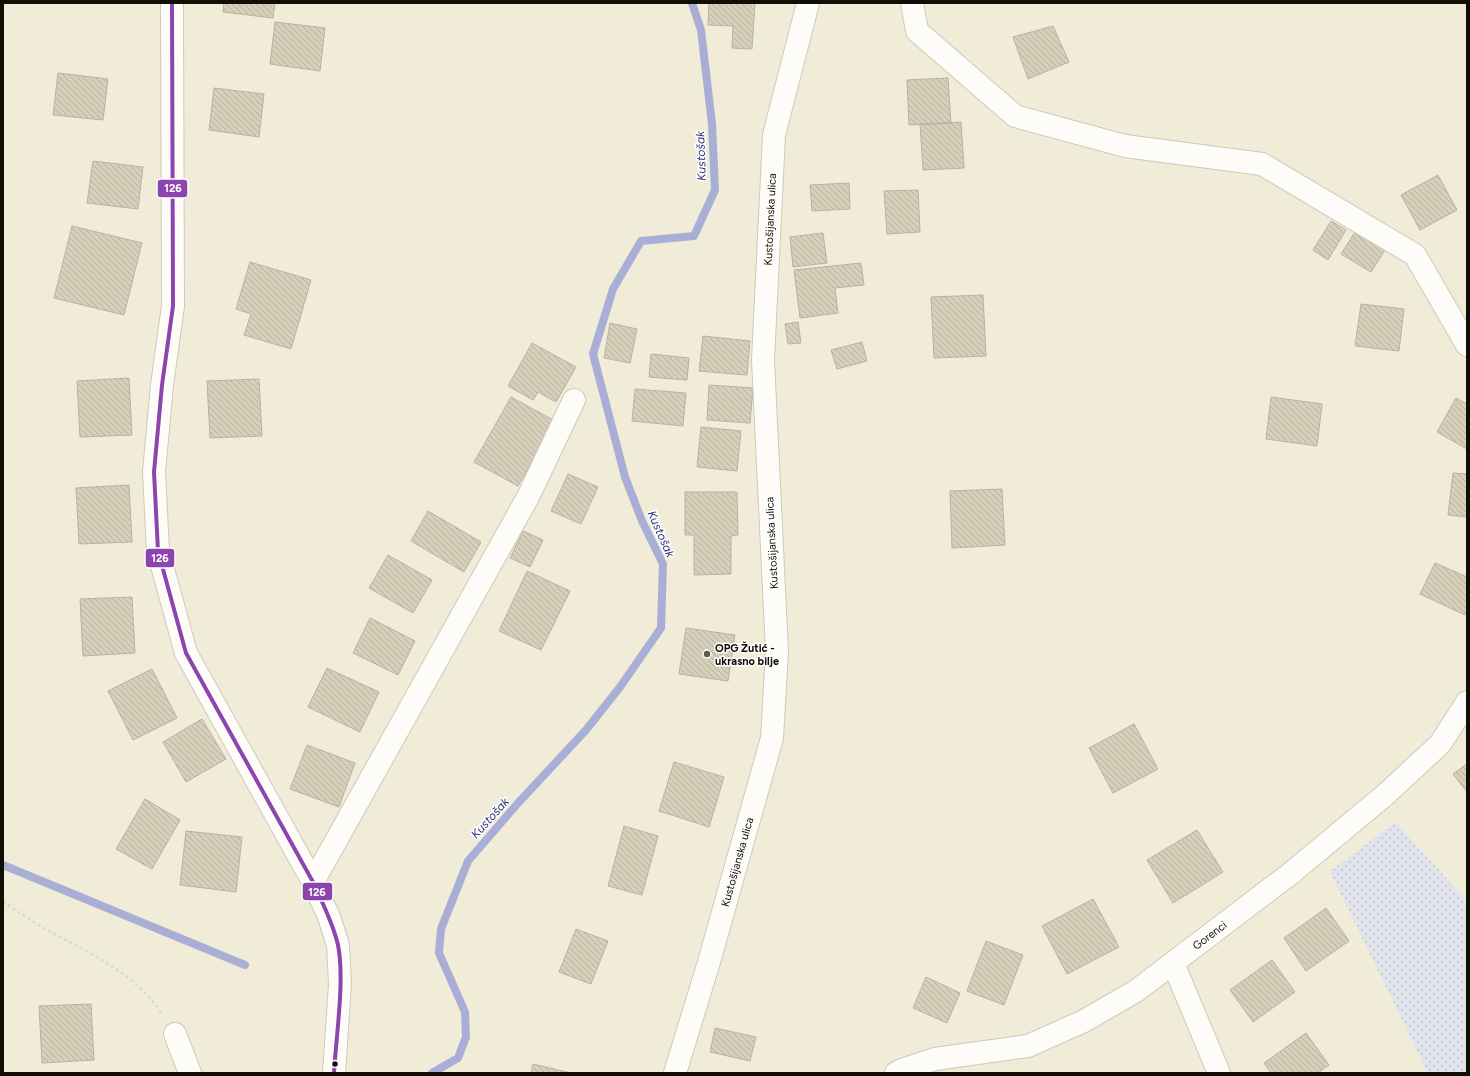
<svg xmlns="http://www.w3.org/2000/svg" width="1470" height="1076" font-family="Figtree,sans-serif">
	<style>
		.grass { fill: url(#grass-dots) }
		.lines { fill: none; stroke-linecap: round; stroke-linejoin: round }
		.stream { stroke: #a8aed5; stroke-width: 8 }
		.building { fill: url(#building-back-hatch); stroke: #b7b3a4 }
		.minor-casing { stroke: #cccab9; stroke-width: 24 }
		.path { stroke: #dbd9d3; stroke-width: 2.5; stroke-dasharray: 3 3; stroke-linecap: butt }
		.minor { stroke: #fdfcf9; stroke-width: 22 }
		.bus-1-casing { stroke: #fff; stroke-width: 7 }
		.bus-1 { stroke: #8e44ad; stroke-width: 4 }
		.poi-dot { fill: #5f5c4e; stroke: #fff; stroke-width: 1.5 }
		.bus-dot { fill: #110f04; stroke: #fff; stroke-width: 1.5 }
		.labels { text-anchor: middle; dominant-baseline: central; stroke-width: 3; stroke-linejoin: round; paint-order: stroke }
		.street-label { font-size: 11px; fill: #110f04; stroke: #fff }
		.poi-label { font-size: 11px; font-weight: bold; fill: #110f04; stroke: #fff; text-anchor: start }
		.water-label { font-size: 12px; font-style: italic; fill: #2d307b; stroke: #fff }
		.line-badge { stroke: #fff; stroke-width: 1.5 }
		.badge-label { font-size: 11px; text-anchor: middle; font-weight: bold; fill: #fff }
	</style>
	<defs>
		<pattern id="grass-dots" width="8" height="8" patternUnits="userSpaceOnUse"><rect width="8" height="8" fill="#e1e3ed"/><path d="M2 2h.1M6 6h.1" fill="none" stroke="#c0c2ca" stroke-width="1.8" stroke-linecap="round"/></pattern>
		<pattern id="building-back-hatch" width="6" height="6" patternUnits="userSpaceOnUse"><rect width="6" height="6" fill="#d6d0ba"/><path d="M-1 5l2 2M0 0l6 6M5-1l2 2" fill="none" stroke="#b7b19e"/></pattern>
	</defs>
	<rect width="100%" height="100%" fill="#f0ecd8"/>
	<path class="grass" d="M1395,822l72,79v172h-39l-98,-201z"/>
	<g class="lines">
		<path class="stream" d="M3,865l242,100
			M432,1073l26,-15 8,-21 -1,-25 -26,-59 2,-24 27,-68 51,-59 67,-72 34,-43 41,-59 2,-64 -21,-43 -17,-44 -32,-123 20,-65 28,-48 53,-5 21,-46 -3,-66 -11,-94 -9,-27"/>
	</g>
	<path class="building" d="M224,3h51l-2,15 -50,-6z
		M709,3h46l-3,46 -20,-1 1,-22 -25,-1z
		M275,22l50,6 -5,43 -50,-7z
		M1053,26l16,36 -41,17 -15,-42z
		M58,73l50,6 -5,41 -50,-5z
		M948,78l3,45 -42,2 -2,-45z
		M214,88l50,6 -5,43 -50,-7z
		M961,122l3,46 -41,2 -3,-46z
		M93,161l50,6 -5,42 -51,-6z
		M1438,175l19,35 -37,20 -19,-35z
		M849,183l1,26 -38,2 -2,-26z
		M918,190l2,42 -33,2 -3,-43z
		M1331,221l15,9 -18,30 -15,-10z
		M72,226l70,17 -18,72 -70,-17z
		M1355,232l30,18 -14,22 -30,-18z
		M823,233l4,30 -34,4 -3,-30z
		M250,262l61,18 -20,69 -47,-14 7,-21 -15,-5z
		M861,263l3,22 -29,3 3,25 -38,5 -6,-48z
		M983,295l3,61 -52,2 -3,-61z
		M1361,304l43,5 -5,42 -44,-5z
		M798,322l3,21 -13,1 -3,-20z
		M610,323l27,6 -7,34 -26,-5z
		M703,336l47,5 -3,34 -48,-4z
		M862,342l5,19 -30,8 -6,-19z
		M532,343l44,24 -20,35 -18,-10 -5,8 -25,-14z
		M651,354l38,4 -2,22 -38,-3z
		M129,378l3,57 -52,2 -3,-56z
		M259,379l3,57 -52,2 -3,-57z
		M709,385l44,3 -3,35 -43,-3z
		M635,389l51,4 -3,33 -51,-5z
		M511,397l44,24 -37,65 -44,-24z
		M1271,397l51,7 -5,42 -51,-7z
		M1456,398l11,6v45l-30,-17z
		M701,427l40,4 -4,40 -40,-4z
		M1453,473l14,1v43l-19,-2z
		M568,474l30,13 -17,37 -30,-13z
		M129,485l3,57 -53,2 -3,-56z
		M1002,489l3,56 -53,3 -2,-57z
		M685,492h52l1,43 -7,1v38l-37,1v-40h-9z
		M428,511l53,31 -17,30 -53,-31z
		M523,531l20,9 -13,27 -20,-9z
		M388,555l44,25 -19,33 -44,-25z
		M1435,563l32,14v33l-2,5 -45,-21z
		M527,571l43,20 -29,59 -42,-19z
		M132,597l3,56 -52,3 -3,-57z
		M370,618l45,23 -17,34 -45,-22z
		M686,628l49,7 -7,46 -49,-7z
		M327,668l52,24 -19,40 -52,-25z
		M152,669l25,49 -44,22 -25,-49z
		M202,719l24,40 -40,23 -23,-40z
		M1134,724l24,45 -45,24 -24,-45z
		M307,745l48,18 -16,44 -49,-18z
		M674,762l50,15 -15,50 -50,-16z
		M1467,764v28l-14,-18z
		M145,799l35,21 -28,49 -36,-20z
		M624,826l34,10 -16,59 -34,-9z
		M1197,830l26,42 -50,31 -26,-43z
		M186,831l56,6 -6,55 -56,-7z
		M1093,899l26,48 -52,27 -25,-48z
		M1326,908l23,33 -43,30 -22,-33z
		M576,929l32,12 -17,43 -32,-12z
		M986,941l37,14 -19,50 -37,-14z
		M1272,960l23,32 -42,30 -23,-32z
		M926,977l34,16 -13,30 -34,-15z
		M91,1004l3,56 -52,3 -3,-57z
		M715,1028l41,9 -6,24 -40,-9z
		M1306,1033l23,32 -11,8h-47l-7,-10z
		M533,1064l38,9h-40z"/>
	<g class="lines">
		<defs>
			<g id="minor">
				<path d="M172,3l1,303 -11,79 -8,87 4,79 28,102 127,229 16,35 9,28 2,39 -6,89"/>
				<path d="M912,3l5,28 98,85 110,30 137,18 153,91 52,90"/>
				<path d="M313,882l215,-385 46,-97"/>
				<path d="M1173,963l46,110"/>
				<path d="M175,1034l15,39"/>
				<path id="s1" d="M675,1073l34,-111 63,-224 5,-86 -14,-292 11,-225 34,-132"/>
				<path id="s2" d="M896,1073l6,-3 33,-11 93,-13 56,-25 52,-30 154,-117 95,-79 55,-51 27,-42"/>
			</g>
		</defs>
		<use href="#minor" class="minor-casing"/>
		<path class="path" d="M3,901c15,11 30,21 46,30 42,23 86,42 113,83"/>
		<use href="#minor" class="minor"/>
		<defs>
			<path id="bus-1" d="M172,3l1,303 -11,79 -8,87 4,79 28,102 127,229c9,20 20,41 25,63 7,35 -2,91 -4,128"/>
		</defs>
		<use href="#bus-1" class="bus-1-casing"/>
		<use href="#bus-1" class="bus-1"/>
	</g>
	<circle class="poi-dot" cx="707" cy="654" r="4"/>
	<circle class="bus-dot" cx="335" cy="1064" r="3.5"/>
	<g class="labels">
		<g class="street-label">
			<text stroke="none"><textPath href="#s1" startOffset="868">Kustošijanska ulica</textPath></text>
			<text transform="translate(772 543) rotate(-93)">Kustošijanska ulica</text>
			<text stroke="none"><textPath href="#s1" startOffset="220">Kustošijanska ulica</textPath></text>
			<text stroke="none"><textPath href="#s2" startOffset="349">Gorenci</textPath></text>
		</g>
		<g class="poi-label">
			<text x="715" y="648">OPG Žutić -<tspan x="715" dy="13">ukrasno bilje</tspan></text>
		</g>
		<g class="water-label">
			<text transform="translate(701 156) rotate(-92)">Kustošak</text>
			<text transform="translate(661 534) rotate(66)">Kustošak</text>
			<text transform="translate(490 818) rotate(-48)">Kustošak</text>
		</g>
	</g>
	<g class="line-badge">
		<rect x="157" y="179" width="31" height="19" rx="4" fill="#8e44ad"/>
		<rect x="145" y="548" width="30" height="20" rx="4" fill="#8e44ad"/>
		<rect x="302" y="882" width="31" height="19" rx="4" fill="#8e44ad"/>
	</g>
	<g class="badge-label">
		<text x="173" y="192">126</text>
		<text x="160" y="562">126</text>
		<text x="317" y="896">126</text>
	</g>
	<rect width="1470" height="1076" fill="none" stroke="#110f04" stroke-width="8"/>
</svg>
